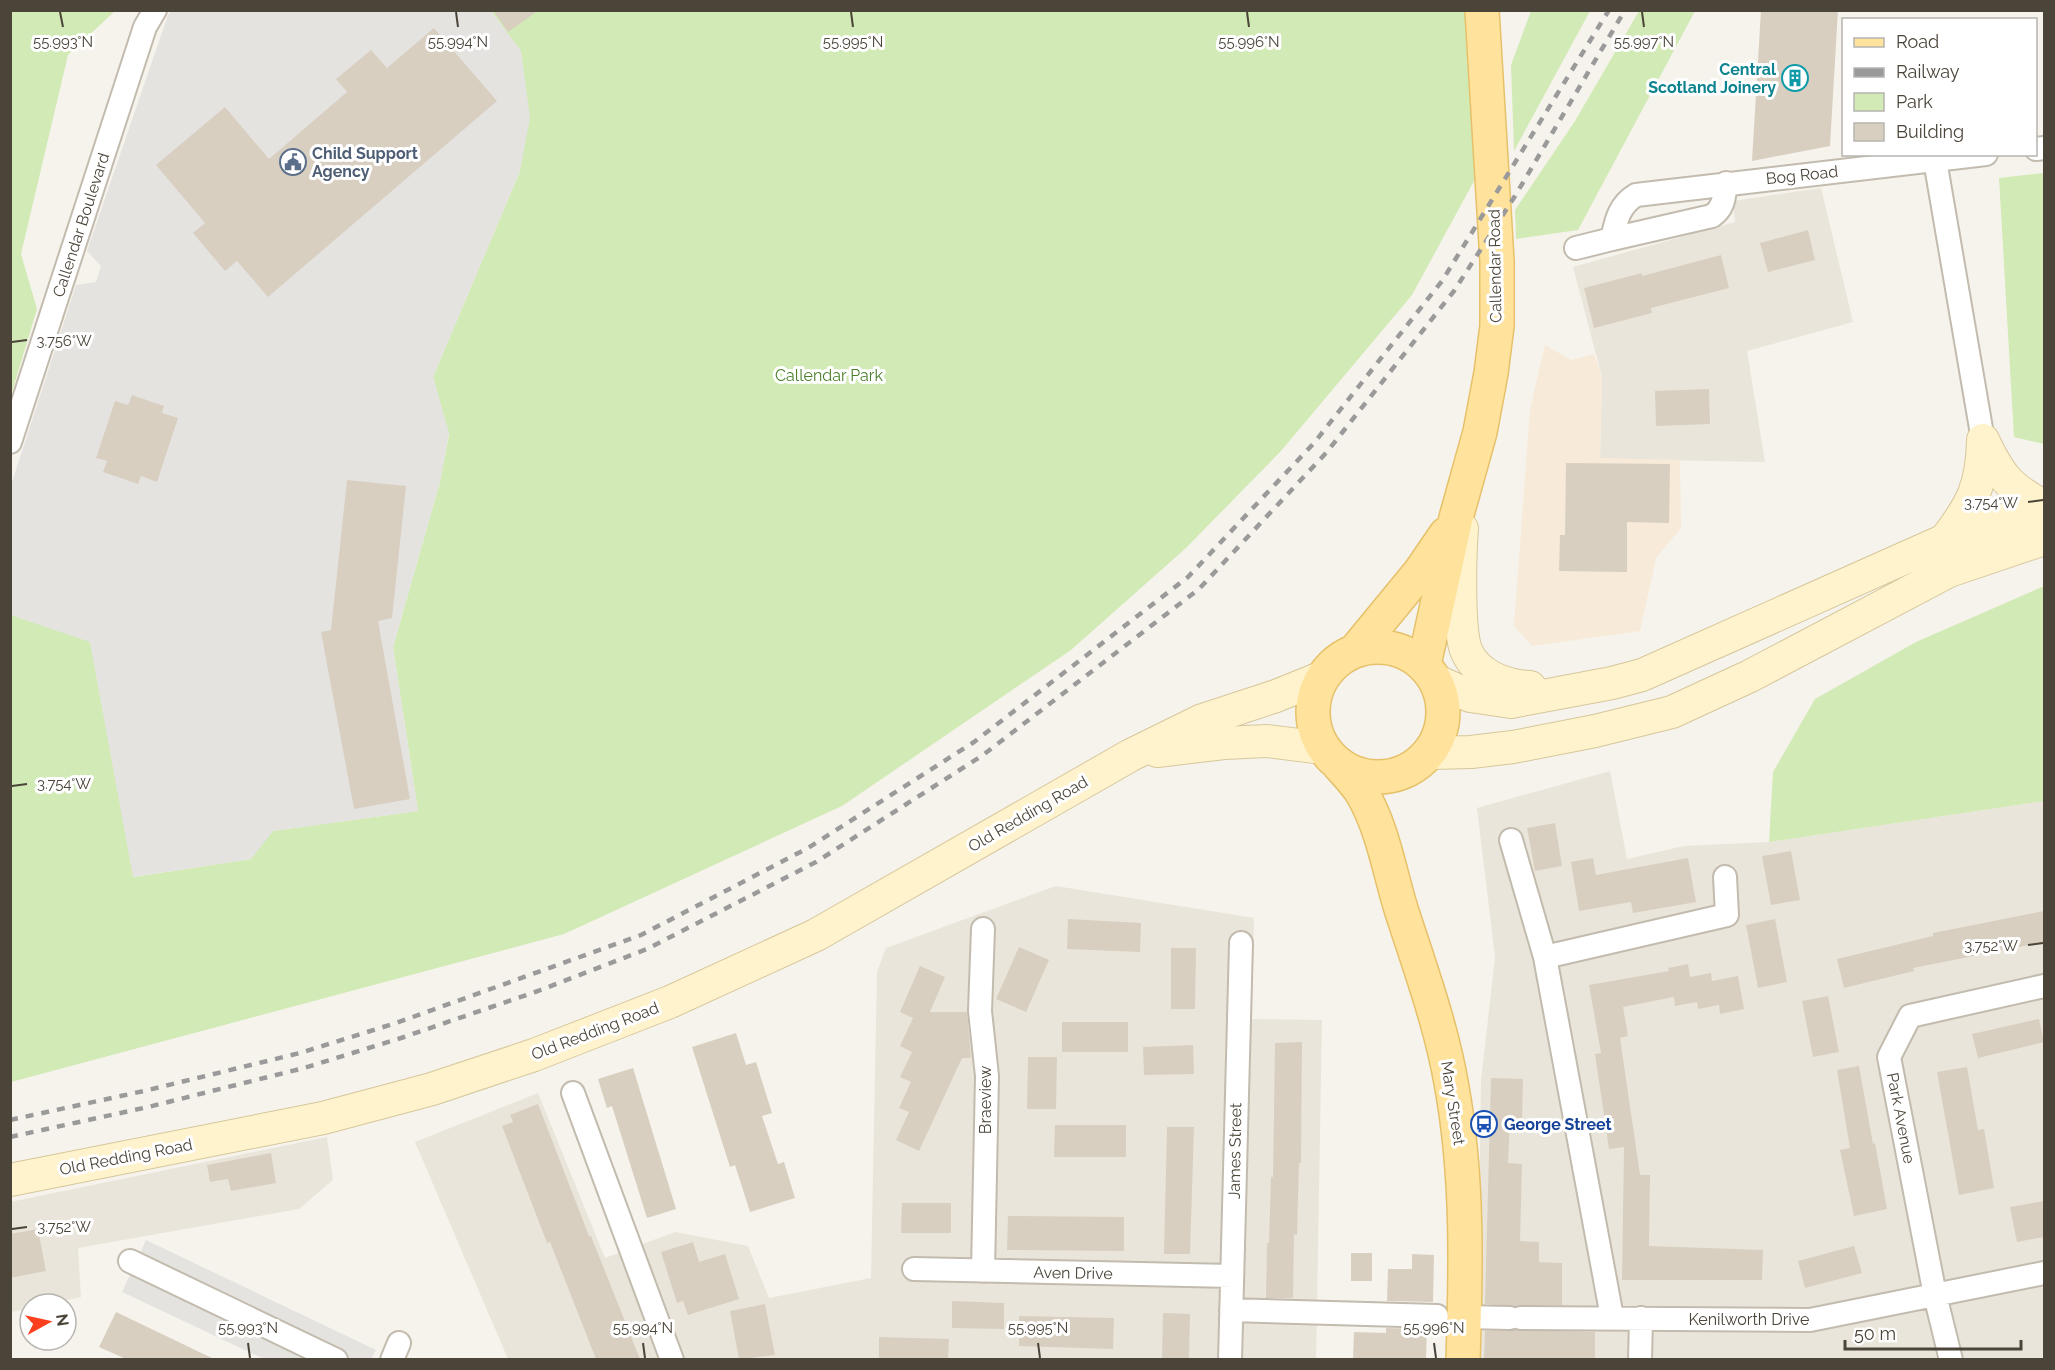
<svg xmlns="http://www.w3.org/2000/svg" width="2055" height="1370" font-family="Raleway,sans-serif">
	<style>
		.residential { fill: #eae5da }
		.commercial { fill: #f7ead8 }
		.green { fill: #d2eab5 }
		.parking { fill: #e5e3e0 }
		.building { fill: #d8cfc1 }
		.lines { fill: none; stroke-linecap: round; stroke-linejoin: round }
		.minor-casing { stroke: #c2bbae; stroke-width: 26 }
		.secondary-casing { stroke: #d6c79b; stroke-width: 34 }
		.primary-casing { stroke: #e6c16a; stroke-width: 36 }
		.minor { stroke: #fff; stroke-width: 22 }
		.secondary { stroke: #fff3cd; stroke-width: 32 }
		.primary { stroke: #ffe39c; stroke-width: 33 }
		.rail { stroke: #9a9a9a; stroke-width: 4.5; stroke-dasharray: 8 8; stroke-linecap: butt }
		.ticks { fill: none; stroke: #4b4439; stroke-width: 2 }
		.labels { text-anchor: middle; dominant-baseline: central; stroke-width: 6; stroke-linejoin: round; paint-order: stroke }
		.culture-label { font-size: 16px; font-weight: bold; fill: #0d838f; stroke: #fff; text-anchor: end }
		.service-label { font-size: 16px; font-weight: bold; fill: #4e5e75; stroke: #fff; text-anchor: start }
		.street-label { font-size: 16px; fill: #4b4439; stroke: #fff }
		.park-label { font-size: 16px; fill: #4a7f2a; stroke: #fff }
		.transit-label { font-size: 16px; font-weight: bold; fill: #164399; stroke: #fff; text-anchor: start }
		.ticks-label { font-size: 15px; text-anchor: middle; fill: #4b4439; stroke: #fff; stroke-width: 6; stroke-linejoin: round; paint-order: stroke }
	</style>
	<rect width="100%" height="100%" fill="#f6f3ec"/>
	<path class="residential" d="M1821,188l32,134 -106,29 18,111 -165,-3 2,-82 -29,-110 162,-45 -2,-21z
		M1610,771l17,88 57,-13 85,-4 275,-41v558h-567l4,-278 14,-124 -18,-149z
		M1056,886l198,32 -2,101 70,1 -6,339h-808l-93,-217 123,-49 67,165 70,-26 73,14 21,52 102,-20 6,-306 9,-24z
		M327,1137l6,43 -34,29 -221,39 3,49 -32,7h-19v4l-19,4 -1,-110z"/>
	<path class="commercial" d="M1545,345l26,15 23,-6 8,23 -2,81 80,2 1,68 -25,30 -16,73 -108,15 -18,-20 16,-217z"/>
	<path class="green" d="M11,10l104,1 -47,44 -47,199 16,55 -26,86z
		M491,11h974l15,159 -68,125 -131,156 -95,97 -115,102 -229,156 -278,128 -553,148v-467l79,26 44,236 117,-18 21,-28 146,-20 -25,-164 47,-165 9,-48 -16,-57 87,-206 1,-119z
		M1531,11h59l-76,140 -3,-86z
		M1639,11h56l-117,219 -62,9 -1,-29 60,-89z
		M2044,173v271l-30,-7 -15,-259z
		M2044,586v215l-275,41 4,-70 42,-73 101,-57z"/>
	<path class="parking" d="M172,10l319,1 30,40 9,67 -10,53 -87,206 16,56 -9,49 -47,165 25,164 -145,20 -22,28 -118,18 -43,-235 -79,-27v-130l65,-200 20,-3 5,-16 -14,-15 81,-236z
		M146,1240l230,110 -5,9h-107l-142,-67z"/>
	<path class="building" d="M493,10h46l-31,22z
		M1761,10h77l-8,136 -78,15z
		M434,28l63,73 -229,196 -31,-36 -12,10 -32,-38 12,-10 -49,-58 69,-58 44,52 78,-67 -11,-13 35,-29 16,18z
		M1808,230l7,30 -47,12 -8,-29z
		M1721,255l8,33 -78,20 1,5 -58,15 -10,-40 58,-15v3z
		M1709,389l1,35 -54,2 -1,-35z
		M132,395l32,11 -2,7 16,5 -21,64 -16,-6 -3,8 -35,-12 4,-11 -11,-3 19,-57 13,4z
		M1566,463l104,1 -1,59 -42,-1v50l-68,-1 1,-36h5z
		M347,480l59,6 -14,132 -14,3 32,178 -56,10 -33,-177 10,-2z
		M1555,823l7,43 -27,5 -8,-43z
		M1791,851l9,49 -29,5 -9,-49z
		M1593,858l3,17 92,-17 8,44 -63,11 -2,-11 -52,9 -8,-49z
		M2044,911v31l-131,26 1,3 -70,17 -7,-29 96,-23v-3z
		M1068,919l73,4 -1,29 -73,-3z
		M1775,919l12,63 -29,6 -12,-63z
		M1019,947l30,13 -23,52 -30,-13z
		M1171,948h25l-1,61h-24z
		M1688,964l2,13 21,-4 1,8 26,-5 6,33 -24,5 -1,-9 -21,4 -1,-7 -22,4 -1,-9 -51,10 5,29 -8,2 20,137h10l-1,71 114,4 -1,30h-140l2,-133 -15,2 -14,-95 6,-1 -12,-68 80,-14 -1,-3z
		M920,966l25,11 -15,35h37l4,46h-9l-43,93 -23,-11 13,-28 -10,-4 12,-26 -11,-5 12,-25 -12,-6 13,-28 -13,-6z
		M1828,996l11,56 -26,5 -11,-56z
		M2039,1019l5,23 -66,16 -6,-24z
		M1062,1022h66v30h-66z
		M736,1033l10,32 10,-3 16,51 -10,3 16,48 6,-2 11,36 -45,14 -15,-47 -5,2 -38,-120z
		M1302,1042l-1,121h-2l-2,72 -3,-1 -1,64h-27l1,-55h2l2,-66h2l2,-134z
		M1193,1045l1,29 -50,1 -1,-28z
		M1028,1057h29l-1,52h-29z
		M1859,1066l14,78 2,-1 12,66 -33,7 -14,-66 10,-2 -13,-78z
		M1967,1067l11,63 6,-1 10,59 -35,7 -22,-123z
		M633,1068l43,141 -29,9 -35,-112 -5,2 -9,-29z
		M1491,1078l32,1 -1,42h-12l-2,42 14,1 -2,77 19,1v20l23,1v42l-47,1 -30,-2z
		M538,1104l51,132h2l49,123h-44l-46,-117 -3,1 -45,-117 11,-4 -3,-7z
		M1055,1125h71v32h-72z
		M1167,1127h27l-4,127h-26z
		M271,1153l5,30 -45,8 -3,-12 -18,3 -3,-17z
		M2044,1201v36l-27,5 -7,-35z
		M902,1203h49v30h-50z
		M1008,1216l116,1v34l-117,-1z
		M38,1229l8,42 -36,7v-44z
		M693,1242l6,20 26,-8 14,45 -51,16 -5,-14 -6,2 -16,-51z
		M1854,1246l8,27 -57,15 -7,-27z
		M1351,1253h21v28h-21z
		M1412,1254l22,1 -1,47 -46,-1 1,-32h24z
		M952,1301l52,2v26l-52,-1z
		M765,1304l10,51 -36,4 -9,-48z
		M116,1312l98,47h-88l-27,-12z
		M1163,1313l27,1 -1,45h-27z
		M1019,1316l95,2 -1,31 -94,-3z
		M1386,1328l41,1 -1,30h-73l1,-27 32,1z
		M1516,1330l79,2v27h-111l1,-28z
		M879,1337l70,2 -1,20h-69z"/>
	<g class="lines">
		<defs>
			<path id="minor" d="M2036,149l8,-1
				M1935,160l48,280
				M1612,239l100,-23c12,-8 12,-19 14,-33
				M1576,248l36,-9c4,-18 7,-34 24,-44l350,-41
				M10,442l135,-415 10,-17
				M1511,840l34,117 67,360
				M983,929l-3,82 7,65 -4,195
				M1545,957l182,-42 -2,-38
				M573,1093l99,267
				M130,1261l206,99
				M914,1269l318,7
				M1231,1310l206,6
				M1464,1317l46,1
				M1521,1318l289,2 234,-47
				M392,1360l7,-17
				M1230,1360l11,-417
				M1640,1360l1,-42
				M1951,1360l-16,-65 -46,-238 21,-41 134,-30"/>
			<path id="secondary" d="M1983,440c17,36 26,48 61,66
				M1462,529c-2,25 -4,100 4,121 10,25 39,36 64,37
				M1945,540c27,-35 37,-54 38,-100
				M1437,681l33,15 41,6 101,-19 30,-8 303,-135 99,-33
				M1157,751l67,-8 43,-2 56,7
				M1431,753l40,-1 42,-5 82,-16 77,-19 78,-36 199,-105 95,-32
				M10,1180l313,-62 109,-29 102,-34 136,-53 146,-67 315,-180 69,-34 76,-25 47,-19"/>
			<path id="primary" d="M1313 712a65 65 0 1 1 130 0a65 65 0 1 1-130 0Z
				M1355,651l65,-79 26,-38
				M1424,665l32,-147 24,-86 11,-59 6,-47v-65l-15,-251
				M1339,765c8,9 17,18 23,28 21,36 27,77 39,116 19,59 41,118 51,179 16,89 14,181 11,272"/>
		</defs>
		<use href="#minor" class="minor-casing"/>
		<use href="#secondary" class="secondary-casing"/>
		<use href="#primary" class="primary-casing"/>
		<use href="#minor" class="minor"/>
		<use href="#secondary" class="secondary"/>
		<use href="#primary" class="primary"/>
		<path class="rail" d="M10,1120l134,-29 156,-38 96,-30 245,-88 167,-87 166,-106 214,-165 126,-134 128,-162 167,-271
			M10,1137l138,-30 156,-39 97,-30 137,-47 109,-42 169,-87 167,-107 216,-166 127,-136 128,-162 61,-95 110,-186"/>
	</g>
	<path class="ticks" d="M60,12l3,15M456,12l2,15M851,12l2,15M1247,12l2,15M1642,12l2,15M12,342l15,-2M2028,502l15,-2M12,786l15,-2M2028,945l15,-2M12,1229l15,-2M248,1343l2,15M643,1343l2,15M1038,1343l2,15M1434,1343l2,15"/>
	<defs>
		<symbol id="building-ring" viewBox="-11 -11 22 22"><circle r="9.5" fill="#fff" stroke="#0f9aa8" stroke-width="1.5"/><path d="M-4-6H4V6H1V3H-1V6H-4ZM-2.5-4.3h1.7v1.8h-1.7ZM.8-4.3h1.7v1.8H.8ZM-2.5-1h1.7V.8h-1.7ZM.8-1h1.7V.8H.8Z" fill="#0f9aa8"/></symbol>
		<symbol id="civic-ring" viewBox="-11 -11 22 22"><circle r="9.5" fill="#fff" stroke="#5c6f8a" stroke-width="1.5"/><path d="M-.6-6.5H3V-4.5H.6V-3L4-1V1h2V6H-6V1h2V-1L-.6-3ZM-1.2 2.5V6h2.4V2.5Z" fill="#5c6f8a"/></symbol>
		<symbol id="bus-ring" viewBox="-11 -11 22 22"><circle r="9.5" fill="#fff" stroke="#1a4fb4" stroke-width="1.5"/><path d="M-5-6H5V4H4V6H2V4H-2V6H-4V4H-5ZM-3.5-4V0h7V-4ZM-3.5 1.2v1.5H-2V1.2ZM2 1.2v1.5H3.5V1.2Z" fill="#1a4fb4"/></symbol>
	</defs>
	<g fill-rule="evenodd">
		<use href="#building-ring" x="1780" y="63" width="30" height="30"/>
		<use href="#civic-ring" x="278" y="147" width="30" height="30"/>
		<use href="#bus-ring" x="1469" y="1109" width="30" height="30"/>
	</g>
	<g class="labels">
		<g class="culture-label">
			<text x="1776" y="69">Central<tspan x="1776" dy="18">Scotland Joinery</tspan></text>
		</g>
		<g class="service-label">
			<text x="312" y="153">Child Support<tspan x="312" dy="18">Agency</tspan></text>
		</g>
		<g class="street-label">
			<text transform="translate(1802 175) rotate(-6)">Bog Road</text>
			<text transform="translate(81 225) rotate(-72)">Callendar Boulevard</text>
			<text transform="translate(1495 266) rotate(-91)">Callendar Road</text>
			<text transform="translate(1028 814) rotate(-30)">Old Redding Road</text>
			<text transform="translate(595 1031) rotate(-21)">Old Redding Road</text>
			<text transform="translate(985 1100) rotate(-90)">Braeview</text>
			<text transform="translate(1453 1103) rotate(81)">Mary Street</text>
			<text transform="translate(1901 1118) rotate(79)">Park Avenue</text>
			<text transform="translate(1235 1151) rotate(-89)">James Street</text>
			<text transform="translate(126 1157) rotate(-11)">Old Redding Road</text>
			<text transform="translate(1073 1273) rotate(1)">Aven Drive</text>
			<text x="1749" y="1319">Kenilworth Drive</text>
		</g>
		<g class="park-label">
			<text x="829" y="375">Callendar Park</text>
		</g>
		<g class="transit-label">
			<text x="1504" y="1124">George Street</text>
		</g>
	</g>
	<g class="ticks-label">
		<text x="63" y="47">55.993°N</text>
		<text x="458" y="47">55.994°N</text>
		<text x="853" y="47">55.995°N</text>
		<text x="1249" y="47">55.996°N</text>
		<text x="1644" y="47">55.997°N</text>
		<text x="64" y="346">3.756°W</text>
		<text x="1991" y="508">3.754°W</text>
		<text x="64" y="789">3.754°W</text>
		<text x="1991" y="951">3.752°W</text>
		<text x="64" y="1232">3.752°W</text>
		<text x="248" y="1333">55.993°N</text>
		<text x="643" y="1333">55.994°N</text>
		<text x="1038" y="1333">55.995°N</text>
		<text x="1434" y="1333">55.996°N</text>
	</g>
	<rect width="2055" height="1370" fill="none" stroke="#4b4439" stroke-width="24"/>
	<rect x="1842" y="18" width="195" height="138" fill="#ffffff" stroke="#b7b4b0" stroke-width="1.5"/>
	<rect x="1854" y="38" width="30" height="9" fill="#ffe39c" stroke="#b7b4b0" stroke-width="1.5"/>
	<text x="1896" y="48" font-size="18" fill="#4b4439">Road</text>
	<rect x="1854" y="68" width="30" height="9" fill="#9a9a9a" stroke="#b7b4b0" stroke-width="1.5"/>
	<text x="1896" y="78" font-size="18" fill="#4b4439">Railway</text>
	<rect x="1854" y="93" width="30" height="18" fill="#d2eab5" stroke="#b7b4b0" stroke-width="1.5"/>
	<text x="1896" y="108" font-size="18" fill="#4b4439">Park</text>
	<rect x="1854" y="123" width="30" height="18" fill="#d8cfc1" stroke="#b7b4b0" stroke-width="1.5"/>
	<text x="1896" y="138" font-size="18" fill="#4b4439">Building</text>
	<g transform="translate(48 1322) rotate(82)"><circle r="28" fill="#ffffff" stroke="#b7b4b0" stroke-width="1.5"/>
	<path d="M0-4.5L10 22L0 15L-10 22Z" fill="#fc3f1d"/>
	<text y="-9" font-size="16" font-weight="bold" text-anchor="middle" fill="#4b4439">N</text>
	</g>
	<path d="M1845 1340v9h176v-9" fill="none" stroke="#4b4439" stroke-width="3"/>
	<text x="1854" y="1340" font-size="18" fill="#4b4439" stroke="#ffffff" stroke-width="4.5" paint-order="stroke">50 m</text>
</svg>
